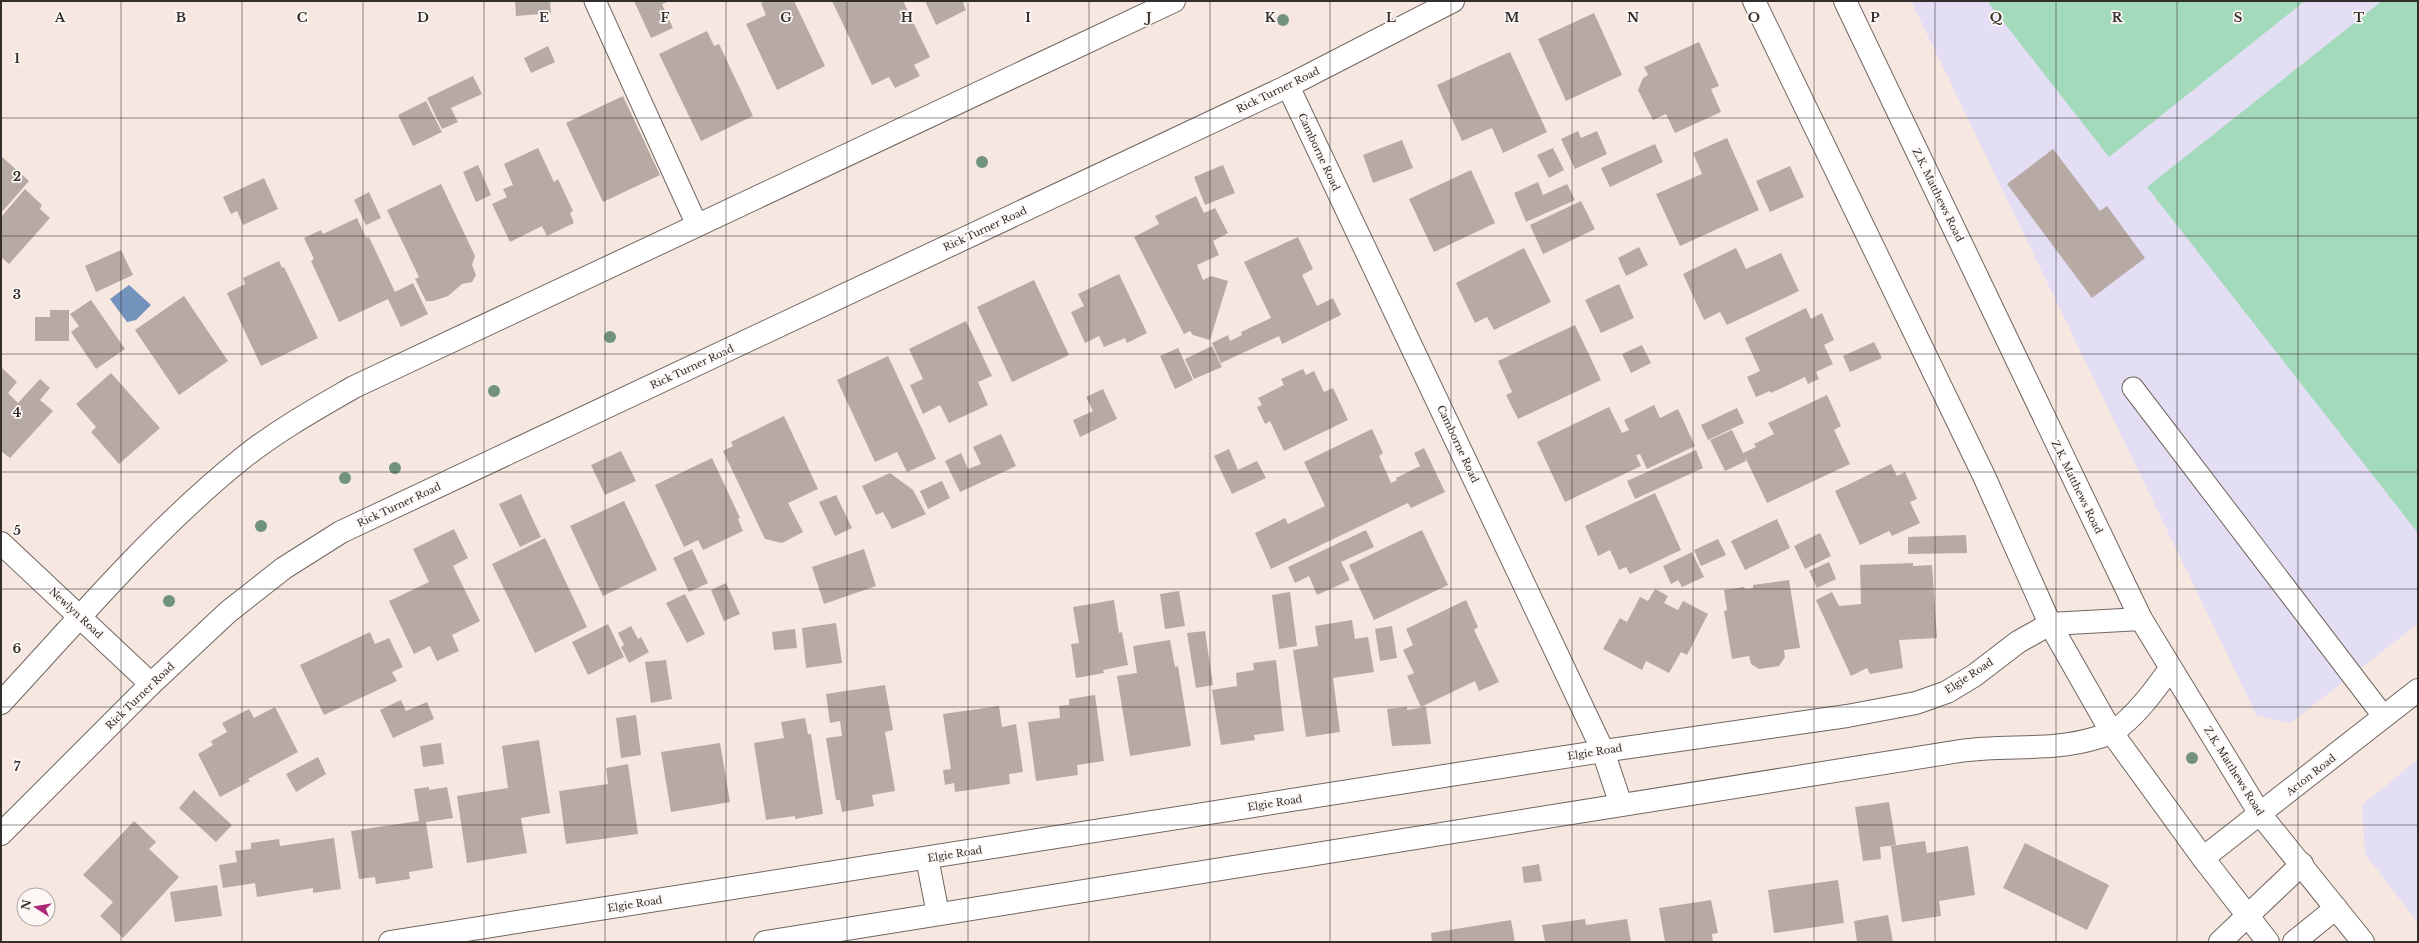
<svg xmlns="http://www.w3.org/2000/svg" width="2419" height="943" font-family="'Libre Baskerville',serif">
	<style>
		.education { fill: #e3def4 }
		.green { fill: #a4dabc }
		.water { fill: #7392bc }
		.building { fill: #b7aaa4 }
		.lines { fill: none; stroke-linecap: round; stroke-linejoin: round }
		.lane-casing { stroke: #716660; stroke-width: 23 }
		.street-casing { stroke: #716660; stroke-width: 24 }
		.secondary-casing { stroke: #716660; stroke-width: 24 }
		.lane { stroke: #fff; stroke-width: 21 }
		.street { stroke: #fff; stroke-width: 22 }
		.secondary { stroke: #fff; stroke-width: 22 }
		.tree { fill: #70927f }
		.grid { fill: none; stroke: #332e2b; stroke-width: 1; stroke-opacity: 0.55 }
		.labels { text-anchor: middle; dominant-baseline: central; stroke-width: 3.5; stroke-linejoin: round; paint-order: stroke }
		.street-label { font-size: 10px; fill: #332e2b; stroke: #fdf8f5 }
		.grid-label { font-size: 13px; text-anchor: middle; font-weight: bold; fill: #332e2b; stroke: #fdf8f5; stroke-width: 3.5; stroke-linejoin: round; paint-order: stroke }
	</style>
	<rect width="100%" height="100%" fill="#f6e8e1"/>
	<path class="education" d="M1911,1h507v623l-128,99 -33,-7z
		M2418,759v164l-53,-69 -3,-49z"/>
	<path class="green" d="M1987,1h318l-196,156z
		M2382,1h36v532l-271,-346z"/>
	<path class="water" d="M129,285l22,20 -15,15 -9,2 -17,-23z"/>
	<path class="building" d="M515,1h35l1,12 -35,3z
		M634,1h36l-8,3 11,24 -22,10z
		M766,1h28l31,65 -48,24 -31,-66 20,-9 -5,-12z
		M832,1h71l27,56 -16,8 6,11 -25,12 -6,-11 -17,8z
		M925,1h43l-5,2 3,7 -30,15z
		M1594,13l28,62 -56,26 -28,-62z
		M707,31l7,15 5,-2 34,72 -52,25 -42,-87z
		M1699,42l20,44 -8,3 10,23 -46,21 -9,-19 -13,6 -15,-30 5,-12 5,-3 -4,-8z
		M548,46l7,16 -24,11 -7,-15z
		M1510,52l37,80 -44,21 -11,-25 -30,13 -25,-56z
		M473,76l9,18 -31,14 7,14 -16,7 -15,-31z
		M623,96l37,79 -57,27 -37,-79z
		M426,101l16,31 -29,14 -15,-31z
		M1578,131l3,7 16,-7 10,23 -32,15 -14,-30z
		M1727,138l32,72 -79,36 -24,-52 46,-20 -9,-21z
		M1402,140l11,28 -40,15 -10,-28z
		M1655,144l8,18 -53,25 -9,-19z
		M538,148l16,34 4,-3 15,32 -3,2 4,10 -27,13 -5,-10 -32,16 -18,-38 15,-7 -4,-8 10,-4 -9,-21z
		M1553,148l11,22 -15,8 -12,-23z
		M2053,149l47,62 7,-5 38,52 -53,40 -85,-114z
		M1,156l28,25 -28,32z
		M478,165l13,30 -15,7 -13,-30z
		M1223,165l12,28 -30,12 -11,-28z
		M1790,166l14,31 -34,15 -14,-31z
		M1471,170l24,53 -61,29 -25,-53z
		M264,178l14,31 -35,16 -6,-14 -6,3 -8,-17z
		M1538,182l5,13 24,-11 8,16 -49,22 -12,-29z
		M441,184l34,72 -3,9 4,10 -4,7 -10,2 -14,12 -15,5h-7l-11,-22 4,-2 -32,-67z
		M25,189l17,16 -2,4 10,9 -41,46 -8,-7v-40z
		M369,192l12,26 -15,7 -12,-25z
		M1196,196l8,17 11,-5 13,25 -15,8 6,14 -22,10 6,15 8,-4 17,5 -18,59 -17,-5 -3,-4 -6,3 -50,-97 25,-13 -4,-8z
		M1581,201l14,28 -52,25 -13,-29z
		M357,218l9,20 3,-1 26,55 18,-9 15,31 -27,13 -13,-28 -49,23 -28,-61 3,-2 -10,-21 17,-8 2,4z
		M1298,237l15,32 -11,6 15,31 16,-8 8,17 -59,29 -3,-8 -58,27 -9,-20 16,-8 2,6 12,-6 -1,-3 30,-14 -27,-56z
		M1639,247l9,18 -22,11 -8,-18z
		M1524,248l27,54 -57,28 -7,-13 -12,6 -19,-40z
		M1736,248l10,21 35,-16 18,38 -72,34 -7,-13 -16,8 -21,-46z
		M121,250l12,25 -37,17 -11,-26z
		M279,261l3,7 2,-1 34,71 -57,28 -34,-73 18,-9 -2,-6z
		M1119,274l28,59 -20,10 -2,-5 -21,9 -5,-11 -14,7 -14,-31 13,-6 -6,-12z
		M1034,280l35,75 -57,27 -35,-75z
		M1619,284l15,34 -33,15 -16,-33z
		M184,296l44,65 -49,34 -44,-65z
		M91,300l34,49 -29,20 -25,-37 8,-6 -9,-12z
		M1806,308l5,11 11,-6 12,27 -10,5 9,19 -17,8 3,7 -11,5 -3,-7 -34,16 -1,-2 -14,6 -9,-20 13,-6 -15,-33z
		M50,310h19v31h-34v-24h15z
		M966,321l26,55 -14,6 10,23 -39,18 -9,-18 -17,9 -13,-29 13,-6 -14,-30z
		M1575,325l26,55 -83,39 -12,-24 6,-3 -14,-31z
		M1874,342l8,16 -32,14 -7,-16z
		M1642,345l9,18 -20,10 -9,-19z
		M1212,346l10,21 -28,12 -9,-20z
		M1178,348l15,32 -18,9 -15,-33z
		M888,356l48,103 -29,13 -10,-20 -22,10 -38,-82z
		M2,368l15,14 -9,11 10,10 22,-24 10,9 -10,12 13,11 -43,47 -9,-7z
		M1303,369l3,6 8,-4 10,21 9,-4 15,32 -64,31 -14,-30 -5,3 -8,-17 5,-2 -4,-7 26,-13 -3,-6z
		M111,373l49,55 -41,36 -28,-32 5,-5 -20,-23z
		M1103,389l14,30 -37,18 -7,-17 20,-9 -7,-14z
		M1827,395l14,31 -7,4 16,34 -83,39 -22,-46 1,4 -21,10 -15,-31 22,-10 11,23 13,-6 -2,-3 20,-10 -6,-11z
		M1654,405l6,13 18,-9 17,37 -48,23 -7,-15 -4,1 5,11 -76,36 -28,-60 72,-35 13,26 7,-3 -5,-10z
		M1737,408l7,15 -36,17 -7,-15z
		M784,416l34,73 -30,14 15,29 -21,11 -17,-4 -42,-88 10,-5 -2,-4z
		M1372,429l11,24 -4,3 12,27 6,-3 -1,-2 24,-12 -6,-13 10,-5 21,44 -34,16 -3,-5 -137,66 -16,-36 30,-15 3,6 37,-18 -21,-44z
		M1001,434l15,32 -56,26 -15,-31 16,-8 7,16 13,-5 -8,-17z
		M1229,449l9,21 19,-9 9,17 -34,16 -18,-38z
		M1696,450l7,18 -68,31 -8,-18z
		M621,451l15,30 -31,14 -14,-30z
		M712,458l28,60 -2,1 5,12 -40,19 -5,-10 -14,7 -29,-62z
		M1891,464l6,12 8,-4 12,27 -7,3 10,21 -28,13 -3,-5 -29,14 -25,-54z
		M890,473l23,17 13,24 -34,15 -9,-17 -7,3 -14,-29z
		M942,481l8,17 -22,11 -8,-18z
		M1655,493l26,57 -51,24 -4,-7 -7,3 -9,-20 -12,6 -13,-30z
		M521,494l20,43 -21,10 -21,-43z
		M836,495l16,33 -17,8 -16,-34z
		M624,501l33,69 -54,26 -33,-70z
		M1777,519l13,29 -45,22 -14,-29z
		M454,529l14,29 -15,8 27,55 -28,14 7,16 -22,10 -7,-15 -16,8 -25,-53 40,-19 -16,-33z
		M1366,530l8,17 -33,15 9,18 -33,15 -8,-19 -14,7 -7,-16z
		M1422,530l26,55 -74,35 -25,-55z
		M1820,533l11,23 -26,13 -11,-23z
		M1966,535l1,18 -59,1v-17z
		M545,538l42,89 -52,26 -43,-89z
		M1718,539l8,16 -25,11 -7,-16z
		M692,549l16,34 -19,9 -16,-34z
		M864,549l12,37 -52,18 -12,-37z
		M1692,552l12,25 -22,10 -4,-7 -7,4 -8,-18z
		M1829,562l7,17 -19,9 -8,-17z
		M1913,563v3l19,-1 5,73 -38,2 4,28 -33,6 -3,-6 -16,8 -35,-76 16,-8 7,14 22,-2 -1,-39z
		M1789,580l11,68 -16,2 1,7 -6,9 -20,3 -8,-5 -2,-8 -17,3 -8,-48 3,-1 -3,-20 20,-3 1,2 8,-1v-3z
		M726,583l14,31 -16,7 -13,-31z
		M1655,589l13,7 -4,7 14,7 5,-9 25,13 -21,41 -6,-3 -12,21 -23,-12 -4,9 -39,-21 17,-31 7,4 13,-25 8,4z
		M1179,591l6,35 -20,3 -5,-35z
		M1290,592l7,54 -18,3 -7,-54z
		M685,594l20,40 -18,9 -21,-40z
		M1114,600l5,33 3,-1 6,33 -25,5 1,3 -28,5 -5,-34 8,-1 -6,-36z
		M1466,600l12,27 -4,3 25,52 -20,9 -4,-10 -54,26 -14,-31 7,-3 -11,-23 10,-5 -7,-16z
		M1352,620l3,19 13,-2 6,35 -41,6 7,54 -34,5 -13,-87 25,-4 -3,-20z
		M836,623l6,40 -36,5 -4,-40z
		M608,624l16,33 -36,18 -16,-33z
		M631,626l7,13 3,-2 8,15 -20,11 -8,-16 3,-2 -6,-12z
		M1392,626l5,32 -17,3 -5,-32z
		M795,629l2,19 -23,2 -2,-18z
		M1205,631l8,54 -17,3 -9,-55z
		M370,632l5,12 14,-6 14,29 -11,5 5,9 -73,34 -24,-50z
		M1170,640l5,27 3,-1 13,80 -61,10 -13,-80 20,-3 -4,-27z
		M666,660l6,39 -21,4 -6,-41z
		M1276,660l8,71 -30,4 1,5 -34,5 -9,-55 25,-4 -1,-13 18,-3 -1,-7z
		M885,685l8,45 -8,2 10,59 -23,4 2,11 -32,6 -2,-12h-4l-10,-62 16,-2 -2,-15 -10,2 -4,-29z
		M1095,695l9,66 -27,4 1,10 -42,6 -8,-59 32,-4 -1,-12 10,-1v-6z
		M401,700l5,11 21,-9 7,17 -41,19 -13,-28z
		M999,706l3,21 14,-3 7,48 -14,2 1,10 -55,8 -1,-9 -9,2 -2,-15 8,-1 -8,-55z
		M275,707l23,45 -50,27 2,2 -30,16 -22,-43 15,-9 -2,-4 16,-9 -5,-9 27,-14 5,9z
		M1407,707v3l19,-3 5,37 -39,2 -5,-37z
		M636,715l5,40 -20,3 -5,-40z
		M805,718l3,16h3l12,80 -28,5v-3l-29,4 -12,-77 30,-5 -3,-16z
		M539,740l11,73 -29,5 6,35 -60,10 -10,-67 51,-8 -6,-42z
		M441,743l3,21 -21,3 -3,-21z
		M720,743l10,59 -59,10 -10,-60z
		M318,757l8,17 -30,18 -10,-18z
		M628,764l10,70 -72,10 -7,-53 49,-7 -2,-16z
		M429,787v3l18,-3 6,31 -27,4 7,46 -24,4 1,7 -34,5 -1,-7 -16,2 -8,-48 68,-10 -5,-32z
		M194,790l38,35 -16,17 -37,-34z
		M1889,802l7,43 -16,2 1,12 -18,2 -8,-54z
		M134,821l22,21 -7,7 30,28 -56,61 -23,-22 13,-14 -30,-27z
		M334,838l7,51 -28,4v-5l-56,9 -2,-14 -32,5 -4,-23 18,-3 -2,-11 16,-2v-6l28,-4 1,7z
		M1925,841l2,12 41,-7 7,49 -36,6 2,15 -39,6 -11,-76z
		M2025,843l84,42 -22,45 -84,-42z
		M1539,864l3,17 -18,2 -2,-16z
		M1838,880l6,43 -70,10 -6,-43z
		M217,885l5,31 -47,6 -5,-30z
		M1711,900l7,33 -6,1 1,8h-48l-6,-34z
		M1888,915l5,27h-36l-3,-21z
		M1585,919l1,6 41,-6 4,23h-86l-3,-17z
		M1511,920l4,22h-83l-1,-9z"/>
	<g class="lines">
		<defs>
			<path id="lane" d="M595,1l102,224
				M2133,388l251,329"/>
			<path id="street" d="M1288,86l315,665 18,54
				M1,543l150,141
				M927,858l11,56
				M2203,858l215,-168
				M390,942l1213,-191 244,-35 69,-13 31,-11 28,-17 43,-33 32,-18 91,-5
				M765,942l1195,-191c46,-7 91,1 136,-13 5,-2 13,-3 17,-6 23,-16 41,-41 57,-63
				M2220,942l82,-78
				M2294,942l42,-34"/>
			<path id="secondary" d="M1754,1l230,475 66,148 62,109 91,125 65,84
				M1845,1l296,618 119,195 103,128
				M1,703c78,-84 153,-174 243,-246 34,-27 72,-48 110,-70l820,-386
				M1,834l150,-150 77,-72 56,-44 57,-36 947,-446 165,-85"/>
		</defs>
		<use href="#lane" class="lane-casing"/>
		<use href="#street" class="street-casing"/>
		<use href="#secondary" class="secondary-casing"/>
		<use href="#lane" class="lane"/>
		<use href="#street" class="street"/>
		<use href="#secondary" class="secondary"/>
	</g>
	<g class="tree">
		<circle cx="1283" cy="20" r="6"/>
		<circle cx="982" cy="162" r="6"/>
		<circle cx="610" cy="337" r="6"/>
		<circle cx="494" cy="391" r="6"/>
		<circle cx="395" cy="468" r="6"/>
		<circle cx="345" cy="478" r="6"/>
		<circle cx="261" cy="526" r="6"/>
		<circle cx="169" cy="601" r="6"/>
		<circle cx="2192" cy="758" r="6"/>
	</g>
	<path class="grid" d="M121,1v941M242,1v941M363,1v941M484,1v941M605,1v941M726,1v941M847,1v941M968,1v941M1089,1v941M1210,1v941M1330,1v941M1451,1v941M1572,1v941M1693,1v941M1814,1v941M1935,1v941M2056,1v941M2177,1v941M2298,1v941M1,118h2417M1,236h2417M1,354h2417M1,472h2417M1,589h2417M1,707h2417M1,825h2417"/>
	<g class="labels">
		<g class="street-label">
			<text transform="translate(1278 90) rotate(-26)">Rick Turner Road</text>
			<text transform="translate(1319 152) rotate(65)">Camborne Road</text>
			<text transform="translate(1938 195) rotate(64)">Z.K. Matthews Road</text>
			<text transform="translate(985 229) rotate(-25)">Rick Turner Road</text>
			<text transform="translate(692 367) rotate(-25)">Rick Turner Road</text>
			<text transform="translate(1458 444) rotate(65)">Camborne Road</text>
			<text transform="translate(2077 487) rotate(64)">Z.K. Matthews Road</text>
			<text transform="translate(399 505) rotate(-25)">Rick Turner Road</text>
			<text transform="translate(76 613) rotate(43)">Newlyn Road</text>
			<text transform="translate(1969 676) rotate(-33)">Elgie Road</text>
			<text transform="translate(140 696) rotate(-44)">Rick Turner Road</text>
			<text transform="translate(1595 752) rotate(-9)">Elgie Road</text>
			<text transform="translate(2234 771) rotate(58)">Z.K. Matthews Road</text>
			<text transform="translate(2311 775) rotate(-38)">Acton Road</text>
			<text transform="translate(1275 803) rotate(-9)">Elgie Road</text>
			<text transform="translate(955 854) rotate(-9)">Elgie Road</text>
			<text transform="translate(635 904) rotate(-9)">Elgie Road</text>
		</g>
	</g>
	<g class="grid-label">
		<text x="60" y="22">A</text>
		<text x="181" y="22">B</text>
		<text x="302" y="22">C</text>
		<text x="423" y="22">D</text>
		<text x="544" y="22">E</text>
		<text x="665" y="22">F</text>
		<text x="786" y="22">G</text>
		<text x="907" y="22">H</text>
		<text x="1028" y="22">I</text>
		<text x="1149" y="22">J</text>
		<text x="1270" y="22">K</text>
		<text x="1391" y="22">L</text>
		<text x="1512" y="22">M</text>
		<text x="1633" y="22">N</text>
		<text x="1754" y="22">O</text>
		<text x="1875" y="22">P</text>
		<text x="1996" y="22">Q</text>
		<text x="2117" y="22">R</text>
		<text x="2238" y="22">S</text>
		<text x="2359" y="22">T</text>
		<text x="17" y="63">1</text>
		<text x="17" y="181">2</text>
		<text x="17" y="299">3</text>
		<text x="17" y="417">4</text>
		<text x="17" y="535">5</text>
		<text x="17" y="653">6</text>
		<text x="17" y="771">7</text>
	</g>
	<rect width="2419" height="943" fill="none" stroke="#332e2b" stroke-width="4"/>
	<g transform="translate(36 907) rotate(282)"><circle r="19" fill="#fdf8f5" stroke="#aca7a4"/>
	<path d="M0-3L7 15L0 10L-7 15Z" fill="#aa2a78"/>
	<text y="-6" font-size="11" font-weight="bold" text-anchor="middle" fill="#332e2b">N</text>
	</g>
</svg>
